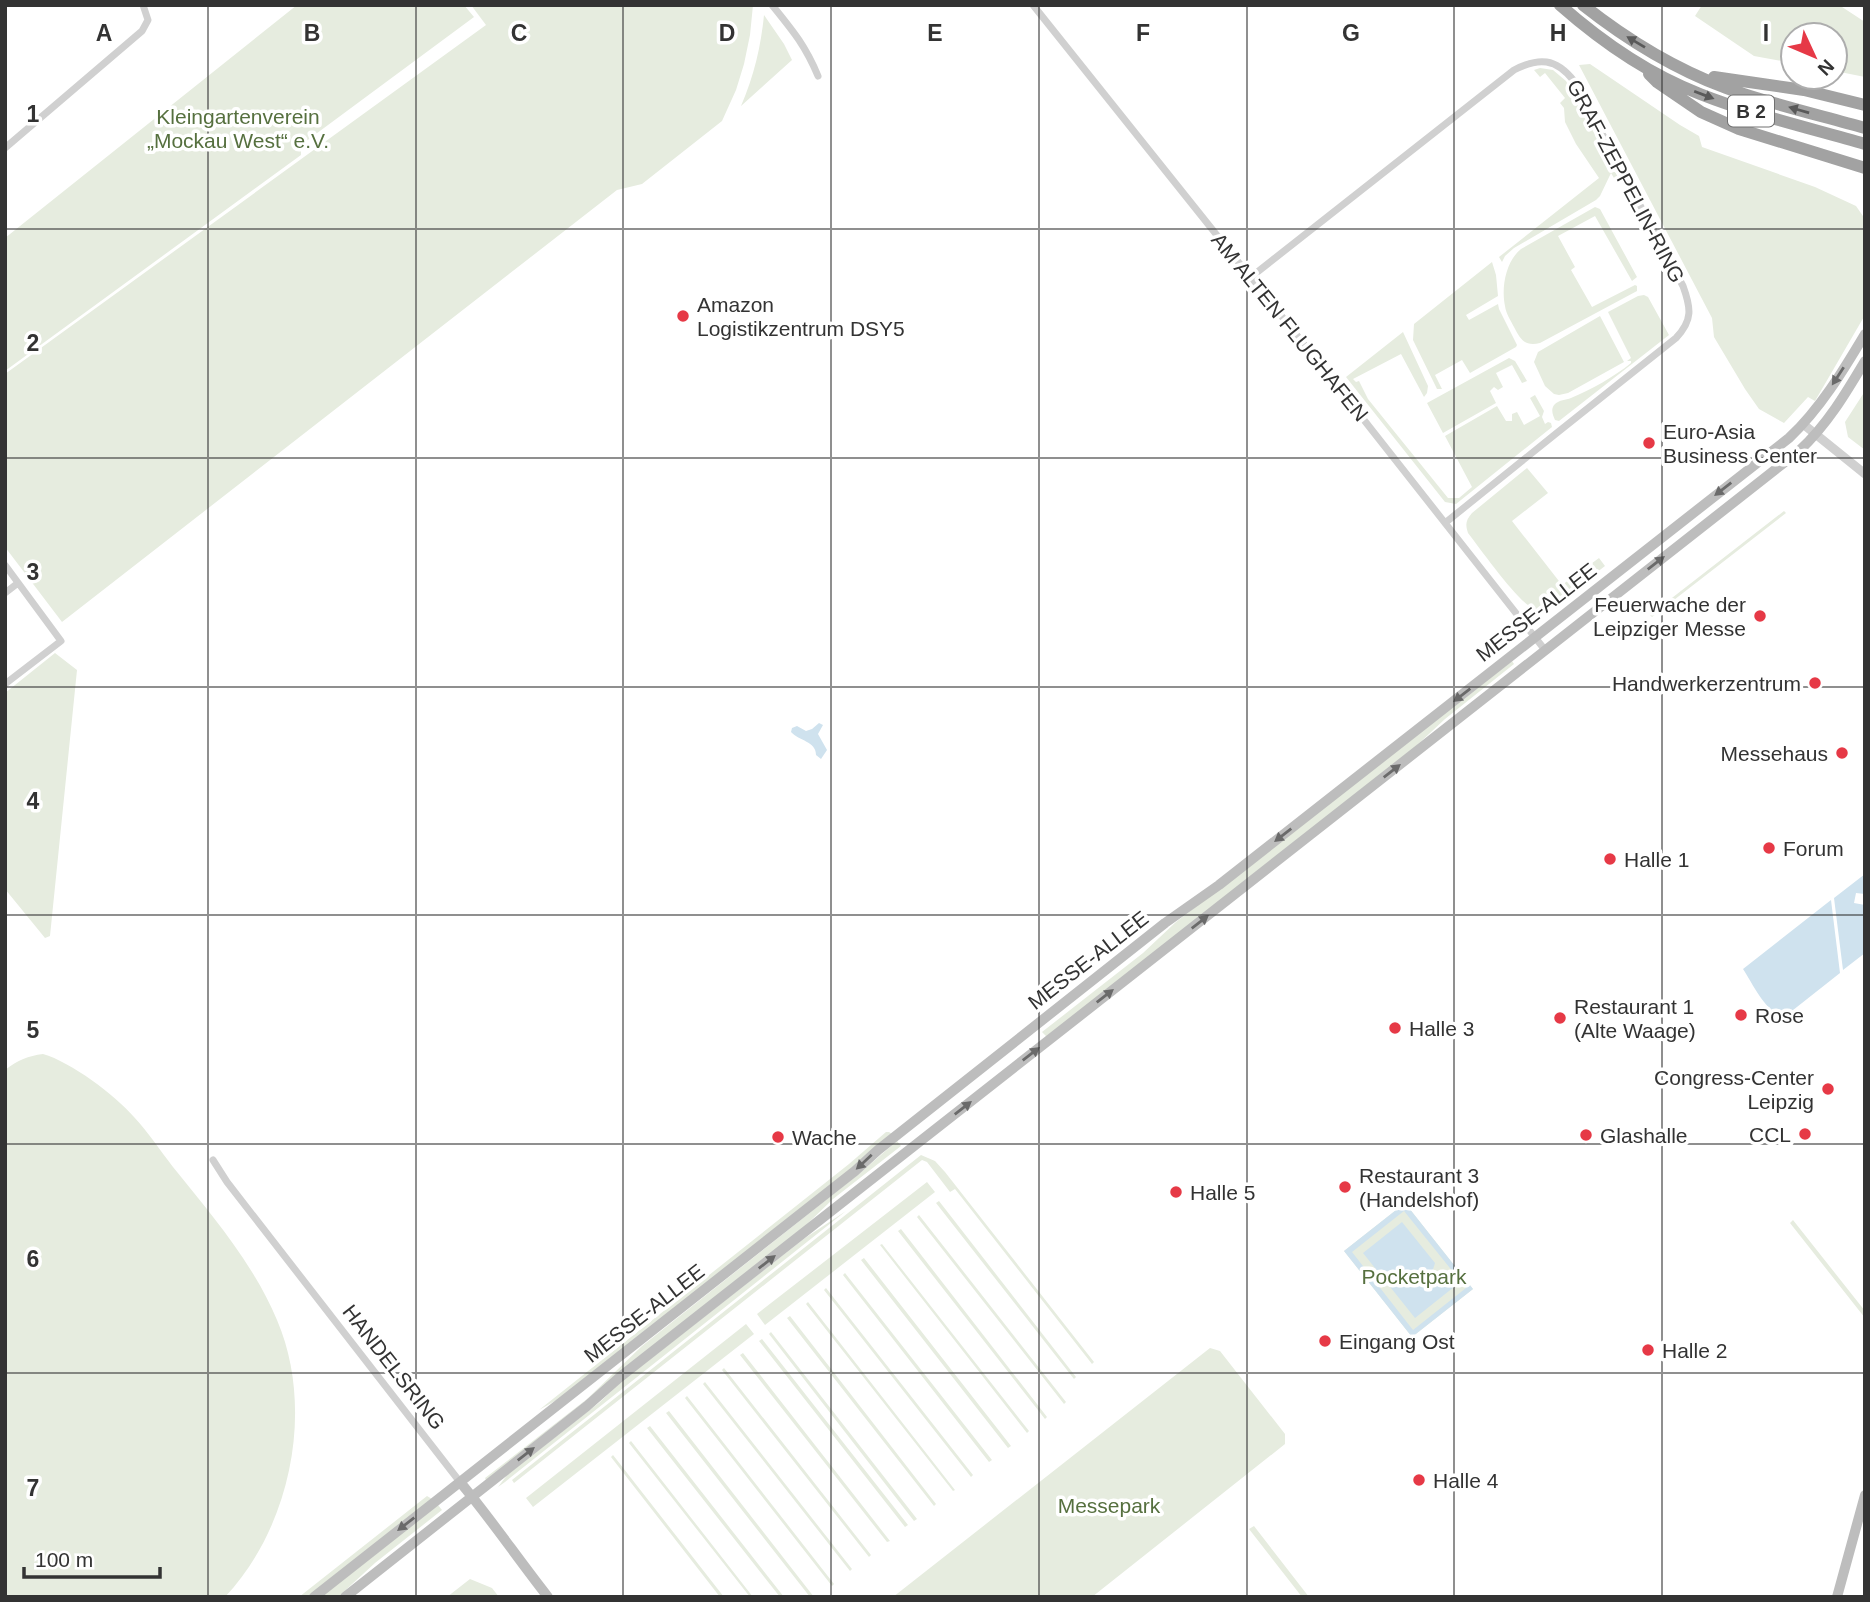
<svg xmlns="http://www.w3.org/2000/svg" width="1870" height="1602" font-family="Arial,sans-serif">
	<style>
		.green { fill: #e6ecdf }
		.water { fill: #cfe2ee; fill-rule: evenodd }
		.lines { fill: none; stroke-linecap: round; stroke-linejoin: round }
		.minor { stroke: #d0d0d0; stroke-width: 7 }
		.tertiary { stroke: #d0d0d0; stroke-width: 9 }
		.secondary { stroke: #bdbdbd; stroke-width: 10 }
		.trunk { stroke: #a2a2a2; stroke-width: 12 }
		.rail { stroke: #888; stroke-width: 2.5; stroke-dasharray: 7 5; stroke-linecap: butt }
		.oneway { fill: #5a5a5a }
		.oneway2 { fill: #6a6a6a }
		.grid { fill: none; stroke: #333; stroke-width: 2; stroke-opacity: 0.55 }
		.poi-dot { fill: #e63946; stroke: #fff; stroke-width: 2.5 }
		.labels { text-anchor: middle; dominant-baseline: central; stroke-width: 7; stroke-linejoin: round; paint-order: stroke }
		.shield { fill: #fff; stroke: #707070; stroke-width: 2 }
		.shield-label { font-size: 19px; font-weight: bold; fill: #333 }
		.park-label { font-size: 21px; fill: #56703f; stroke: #fff }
		.street-label { font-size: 21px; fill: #333; stroke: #fff }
		.poi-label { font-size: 21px; fill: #333; stroke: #fff; text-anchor: start }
		.grid-label { font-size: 23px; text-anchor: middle; font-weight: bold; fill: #333; stroke: #fff; stroke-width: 7; stroke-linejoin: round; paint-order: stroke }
	</style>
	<rect width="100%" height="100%" fill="#fff"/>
	<path class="green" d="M297,5h167l10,12 -173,128v10l-296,216v-133z
		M471,5h282l-3,30 -6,29 -8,26 -14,31 -80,63 -25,6 -555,432 -57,-75v-173l481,-349z
		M1702,5h137l26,17v55l-30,-6v-36h-42v28l-39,-7 -59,-40z
		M764,15l20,29 8,16 -51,46c13,-30 20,-60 23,-91z
		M1590,64l90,61 19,11 3,11 113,40 41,19 9,13v96l-50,86 -7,-4 -24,26 -25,-14 -14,-20 -31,-52 -2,-19 -133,-253z
		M1540,68l13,2 13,11 54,100 -3,2 -6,-10 -11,23 -4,4 -82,48 -9,8 -3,6 -3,-5 100,-79 -23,-34 -11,-22 -1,-14 -4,-5 5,-5 -20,-25 -5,4 -6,-7z
		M1595,207l5,2 37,68 -5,4 -37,-65 -37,20 17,31 -4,3 21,37 43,-22 2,1v5l-97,52c-15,4 -20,-4 -26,-16 -3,-6 -8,-13 -9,-21 -4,-19 1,-45 16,-57z
		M1492,262l4,13 2,21 -32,19 3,5 29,-16 1,5 18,36 -1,2 -46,26 -8,-13 -27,15 7,14h-5l-24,-49 1,-16z
		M1644,295l4,2 21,38 -110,86 -4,-1c-2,-5 -5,-11 0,-16 4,-4 11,-4 16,-6 21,-9 43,-21 60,-35v-2h-4l4,-3 -23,-46 30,-16z
		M1600,316l24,46 -56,31 -9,2 -5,-1 -9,-8 -11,-24 4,-10z
		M1403,332l25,54 -1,7 -3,4 -23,-43 -48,25 3,3 3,-1 9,18 80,99h11l13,-11 -27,-51 52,-30 9,15h6v-7l5,-2 7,13 16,-9 -10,-18 5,-3 9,16 -2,6 3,7 3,-2 3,1 1,4 -96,77 -11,-2 -99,-125z
		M1509,358l6,3 12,20 -5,2 -10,-18 -16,8 7,14 -5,3 -4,-3 -4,4 6,12 -53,30 -16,-30z
		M1865,391v59l-17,-13 -3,-15z
		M1527,468l21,25 -36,28 50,64 37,-27 6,8 -57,44c-6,1 -10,1 -16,-2 -17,-10 -50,-57 -64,-75 -3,-9 -2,-13 4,-20z
		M1784,511l2,2 -134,104 -2,-2z
		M55,653l22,17 -27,266 -5,2 -40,-49v-196z
		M1512,661l2,3 -69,55 -30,28 -368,290 -5,-5 101,-79 33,-31z
		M43,1054c28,8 72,41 91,63 14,15 26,33 39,50 38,47 80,96 104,153 38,89 14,207 -52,277h-220v-527c13,-10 23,-14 38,-16z
		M886,1132h3l3,2 -40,34 -290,229 -23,13 310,-246z
		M897,1141l4,5 -68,53 -30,29 -317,252 -1,-2 102,-79 55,-53 218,-173z
		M921,1155l14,6 10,11 149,190 -2,2 -137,-175 -5,3 -23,-30 -5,-2 -408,323 -2,-3z
		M927,1182l8,10 -170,133 -8,-11z
		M939,1201l137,176 -2,2 -138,-176z
		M1405,1203l68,86 -61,48 -68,-86z
		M846,1211l-341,271 -7,5 10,-13 92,-72 22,-21 183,-143z
		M919,1215l147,187 -2,2 -147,-187z
		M1793,1220l72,91v7l-75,-95z
		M901,1229l146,188 -2,2 -147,-188z
		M882,1244l147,187 -2,2 -147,-188z
		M864,1258l147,188 -3,2 -147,-188z
		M845,1273l147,187 -3,2 -146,-187z
		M826,1288l147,187 -2,2 -147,-187z
		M808,1302l147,188 -2,1 -147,-187z
		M790,1316l146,188 -2,2 -147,-188z
		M746,1324l8,10 -221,173 -7,-9z
		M771,1332l146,187 -3,2 -145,-187z
		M762,1339l146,186 -3,2 -146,-186z
		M1210,1348l10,3 65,83v10l-193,153h-199z
		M743,1353l147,188 -3,1 -147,-187z
		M724,1368l147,187 -2,2 -147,-187z
		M705,1382l147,187 -2,2 -147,-187z
		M687,1396l147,188 -2,2 -147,-188z
		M669,1411l145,186h-4l-144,-184z
		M650,1426l134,171h-4l-133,-169z
		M631,1441l122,156h-3l-121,-154z
		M613,1455l111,142h-4l-109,-140z
		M427,1496l5,3 -125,98h-8z
		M438,1505l4,5 -67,53 -37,34h-17z
		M1254,1526l55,71h-7l-53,-68z
		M470,1579l22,9 7,9h-52z"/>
	<path class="water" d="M819,723l4,2 -5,9 9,16 -6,9 -5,-4c0,-14 -17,-14 -25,-23l1,-4 5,-2 9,5 6,-2z
		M1865,874v20l-9,-1 -2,10 11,2v48l-22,17 -9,-72z
		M1831,900l9,73 -57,45c-19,-9 -29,-32 -40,-49z
		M1405,1203l68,86 -61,48 -68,-86zM1404,1211l62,77 -53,42 -61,-78z
		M1402,1222l33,41c-2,8 -8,19 -3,25l4,-1 7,-14 11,14 -39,31 -52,-65z"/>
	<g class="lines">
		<path class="minor" d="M772,5c21,26 33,40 46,71
			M1033,5l294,368 218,277
			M5,148l137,-117 6,-11 -5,-15
			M1251,277l263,-207c25,-13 42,-12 60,11l109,205c8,22 10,34 -7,52l-118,94 -113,91
			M5,565l56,76 -56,43
			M5,593l13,-10
			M213,1160l14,22 233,300"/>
		<path class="tertiary" d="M1803,424l62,50"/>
		<path class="secondary" d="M460,1482c31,37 58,77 88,115
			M314,1597l541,-426 23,-21 287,-227 54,-38 570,-447c31,-29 54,-67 76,-104
			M345,1597l242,-191 33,-29 1179,-926c28,-26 47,-58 66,-90
			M1837,1597l28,-102"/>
		<path class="trunk" d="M1560,5c42,37 88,69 140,89 53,21 110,34 165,50
			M1583,5c43,34 92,64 143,83 45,16 93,27 139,40
			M1649,74l8,8 44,30 38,17 126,39
			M1714,77l90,13 61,15"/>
		<path class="rail" d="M1861,5l4,2"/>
	</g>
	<defs><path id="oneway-solid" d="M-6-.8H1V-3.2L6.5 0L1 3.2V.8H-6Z" transform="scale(1.75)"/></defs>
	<g class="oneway">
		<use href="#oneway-solid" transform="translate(1636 42) rotate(-149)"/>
		<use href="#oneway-solid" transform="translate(1704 95) rotate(21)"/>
		<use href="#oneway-solid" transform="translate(1799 110) rotate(-164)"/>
	</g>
	<g class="oneway2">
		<use href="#oneway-solid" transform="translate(1838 376) rotate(123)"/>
		<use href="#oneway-solid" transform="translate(1723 489) rotate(142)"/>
		<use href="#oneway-solid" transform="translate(1656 563) rotate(-38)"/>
		<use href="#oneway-solid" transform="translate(1462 695) rotate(142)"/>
		<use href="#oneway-solid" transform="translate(1392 771) rotate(-38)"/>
		<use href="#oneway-solid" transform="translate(1283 835) rotate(142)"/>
		<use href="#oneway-solid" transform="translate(1200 922) rotate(-38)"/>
		<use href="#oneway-solid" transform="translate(1105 996) rotate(-38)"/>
		<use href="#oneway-solid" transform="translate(1031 1054) rotate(-38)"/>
		<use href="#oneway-solid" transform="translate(963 1108) rotate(-38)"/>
		<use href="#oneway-solid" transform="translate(864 1162) rotate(137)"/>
		<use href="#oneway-solid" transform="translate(767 1262) rotate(-38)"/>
		<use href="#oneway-solid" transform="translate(526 1454) rotate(-38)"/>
		<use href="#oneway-solid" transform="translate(406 1524) rotate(142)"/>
	</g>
	<path class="grid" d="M208,5v1592M416,5v1592M623,5v1592M831,5v1592M1039,5v1592M1247,5v1592M1454,5v1592M1662,5v1592M5,229h1860M5,458h1860M5,687h1860M5,915h1860M5,1144h1860M5,1373h1860"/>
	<g class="poi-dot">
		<circle cx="683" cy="316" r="7"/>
		<circle cx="1649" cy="443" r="7"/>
		<circle cx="1760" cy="616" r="7"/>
		<circle cx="1815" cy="683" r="7"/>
		<circle cx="1842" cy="753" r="7"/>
		<circle cx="1769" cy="848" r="7"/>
		<circle cx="1610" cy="859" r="7"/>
		<circle cx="1741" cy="1015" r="7"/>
		<circle cx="1560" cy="1018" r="7"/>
		<circle cx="1395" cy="1028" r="7"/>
		<circle cx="1828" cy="1089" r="7"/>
		<circle cx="1805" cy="1134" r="7"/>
		<circle cx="1586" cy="1135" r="7"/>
		<circle cx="778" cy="1137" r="7"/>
		<circle cx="1345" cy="1187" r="7"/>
		<circle cx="1176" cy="1192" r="7"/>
		<circle cx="1325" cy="1341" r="7"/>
		<circle cx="1648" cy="1350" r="7"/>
		<circle cx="1419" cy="1480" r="7"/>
	</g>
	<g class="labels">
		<rect class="shield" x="1728" y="95.5" width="46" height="31" rx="5"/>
		<g class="shield-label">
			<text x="1751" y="111">B 2</text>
		</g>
		<g class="park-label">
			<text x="238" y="116">Kleingartenverein<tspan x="238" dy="24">„Mockau West“ e.V.</tspan></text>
			<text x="1414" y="1276">Pocketpark</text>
			<text x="1109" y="1505">Messepark</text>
		</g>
		<g class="street-label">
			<text transform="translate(1626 181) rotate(62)">GRAF-ZEPPELIN-RING</text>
			<text transform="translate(1290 327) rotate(51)">AM ALTEN FLUGHAFEN</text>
			<text transform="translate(1536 612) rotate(-38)">MESSE-ALLEE</text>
			<text transform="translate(1088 960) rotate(-38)">MESSE-ALLEE</text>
			<text transform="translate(644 1313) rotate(-38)">MESSE-ALLEE</text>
			<text transform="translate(394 1367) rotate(52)">HANDELSRING</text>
		</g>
		<g class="poi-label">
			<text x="697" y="304">Amazon<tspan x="697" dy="24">Logistikzentrum DSY5</tspan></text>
			<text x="1663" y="431">Euro-Asia<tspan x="1663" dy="24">Business Center</tspan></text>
			<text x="1746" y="604" text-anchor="end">Feuerwache der<tspan x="1746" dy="24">Leipziger Messe</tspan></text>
			<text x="1801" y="683" text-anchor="end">Handwerkerzentrum</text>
			<text x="1828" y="753" text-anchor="end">Messehaus</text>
			<text x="1783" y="848">Forum</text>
			<text x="1624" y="859">Halle 1</text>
			<text x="1574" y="1006">Restaurant 1<tspan x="1574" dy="24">(Alte Waage)</tspan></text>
			<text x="1755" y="1015">Rose</text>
			<text x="1409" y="1028">Halle 3</text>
			<text x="1814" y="1077" text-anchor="end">Congress-Center<tspan x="1814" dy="24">Leipzig</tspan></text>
			<text x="1791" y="1134" text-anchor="end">CCL</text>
			<text x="1600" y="1135">Glashalle</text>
			<text x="792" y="1137">Wache</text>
			<text x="1359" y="1175">Restaurant 3<tspan x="1359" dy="24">(Handelshof)</tspan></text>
			<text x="1190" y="1192">Halle 5</text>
			<text x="1339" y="1341">Eingang Ost</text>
			<text x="1662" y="1350">Halle 2</text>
			<text x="1433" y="1480">Halle 4</text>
		</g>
	</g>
	<g class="grid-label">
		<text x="104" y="41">A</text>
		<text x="312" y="41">B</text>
		<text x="519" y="41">C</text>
		<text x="727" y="41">D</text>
		<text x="935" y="41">E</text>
		<text x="1143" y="41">F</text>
		<text x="1351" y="41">G</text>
		<text x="1558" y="41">H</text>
		<text x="1766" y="41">I</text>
		<text x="33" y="122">1</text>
		<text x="33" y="351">2</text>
		<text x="33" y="580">3</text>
		<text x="33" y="809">4</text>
		<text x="33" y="1038">5</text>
		<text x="33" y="1267">6</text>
		<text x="33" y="1496">7</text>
	</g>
	<rect width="1870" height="1602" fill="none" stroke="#333333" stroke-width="14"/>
	<g transform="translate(1814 56) rotate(134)"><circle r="33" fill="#ffffff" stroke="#adadad" stroke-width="2"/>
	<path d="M0-5L12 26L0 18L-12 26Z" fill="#e63946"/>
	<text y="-10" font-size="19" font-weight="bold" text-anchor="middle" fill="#333333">N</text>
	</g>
	<path d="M24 1567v10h136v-10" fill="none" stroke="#333333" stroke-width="3.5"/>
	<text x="35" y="1567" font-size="21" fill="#333333" stroke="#ffffff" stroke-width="5" paint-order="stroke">100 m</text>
</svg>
